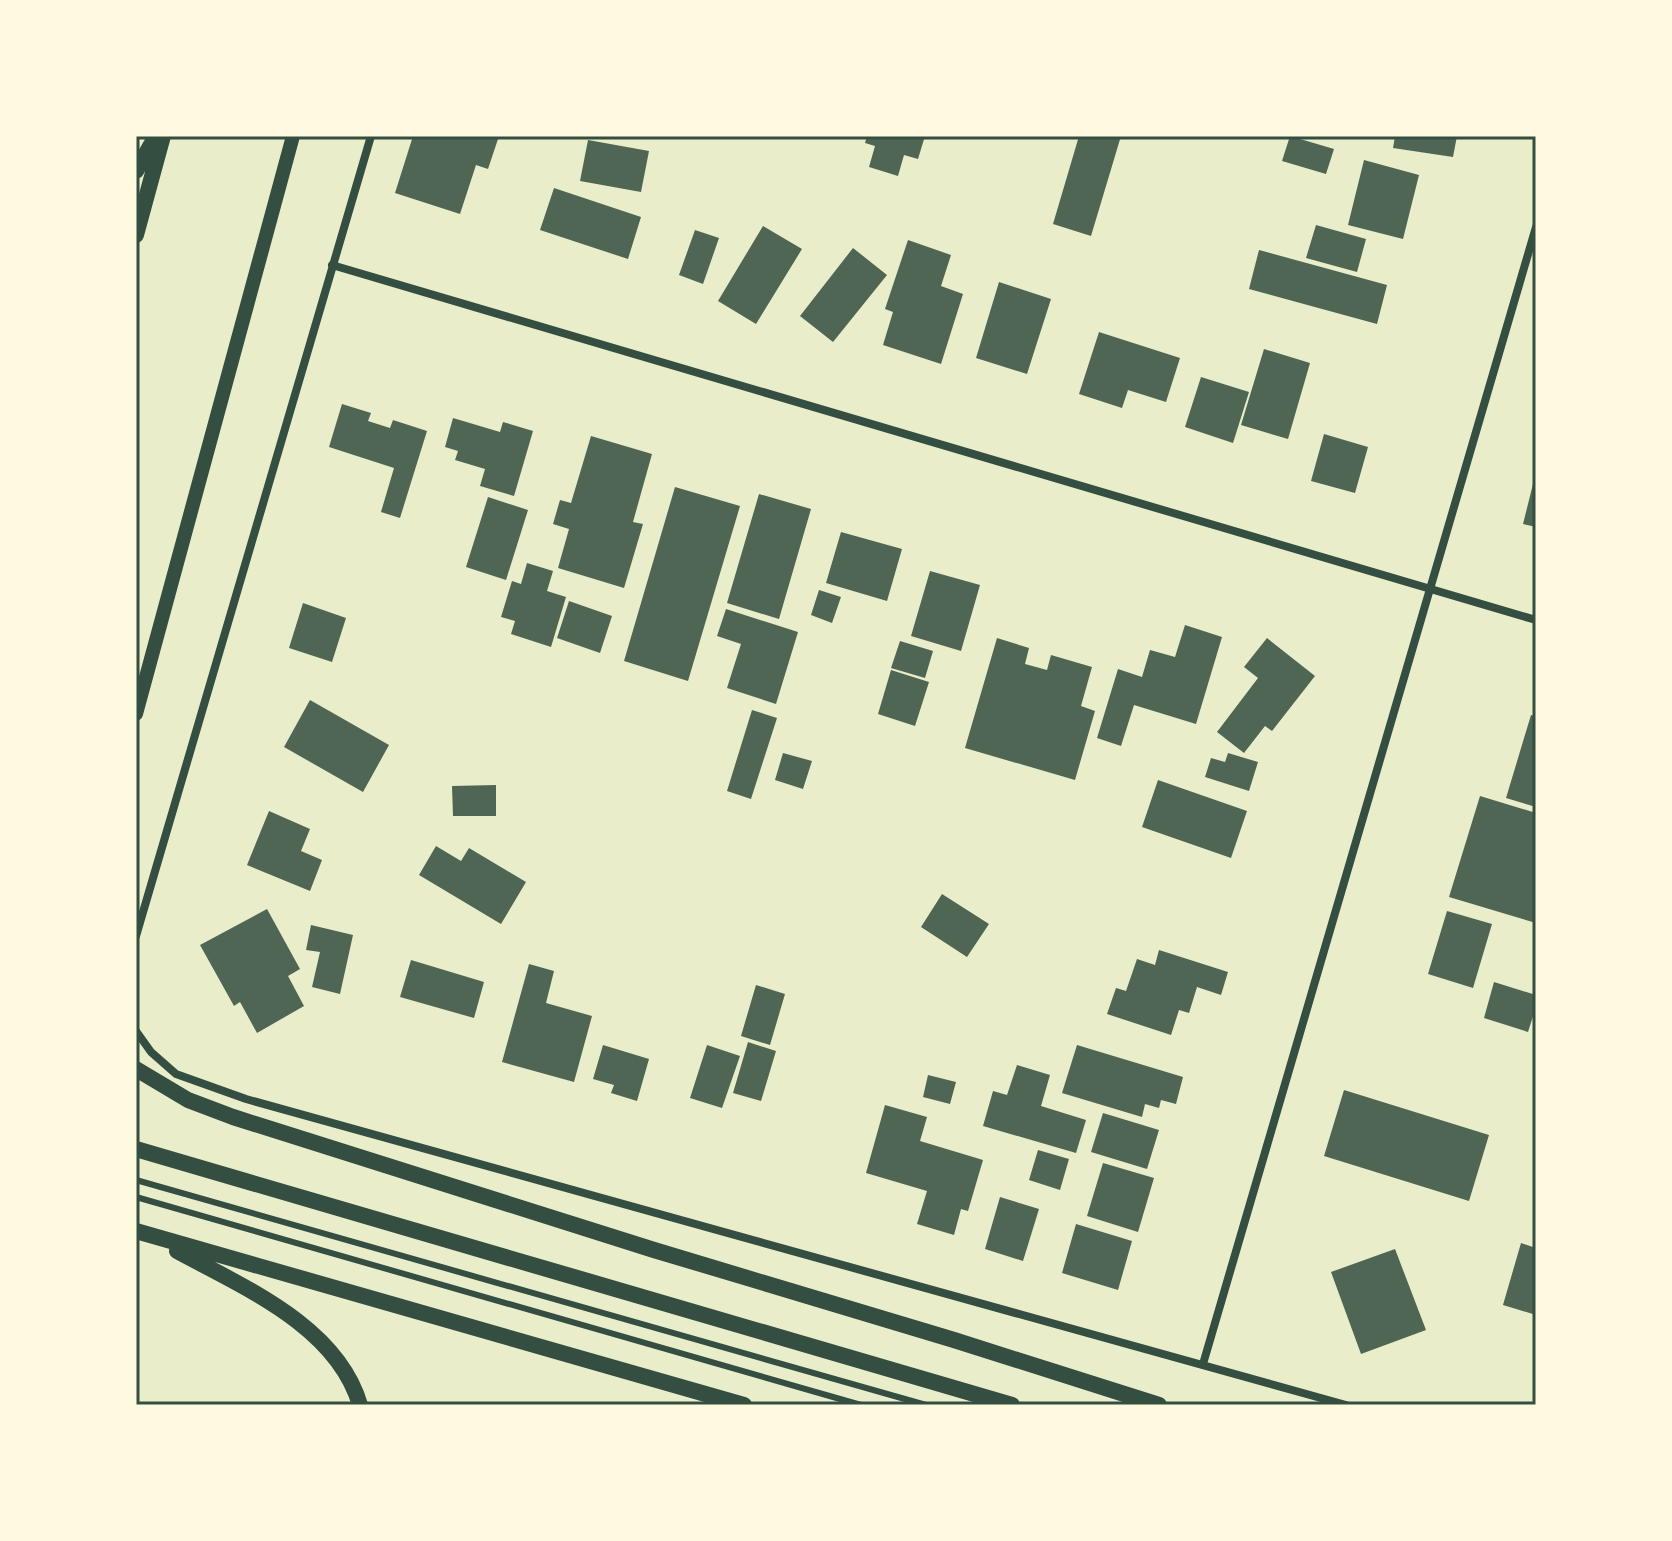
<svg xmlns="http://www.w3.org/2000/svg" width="1672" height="1541" font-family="Bitter,serif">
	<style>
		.building { fill: #4f6655 }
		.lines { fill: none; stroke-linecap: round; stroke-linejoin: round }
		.service { stroke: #344e41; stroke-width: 6 }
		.minor { stroke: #344e41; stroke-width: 8 }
		.tertiary { stroke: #344e41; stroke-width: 14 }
		.secondary { stroke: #344e41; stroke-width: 16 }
		.neatline { fill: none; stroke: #344e41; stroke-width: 3 }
	</style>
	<rect width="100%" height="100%" fill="#e9edc9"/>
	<path class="building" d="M413,136h86l-11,33 -12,-4 -16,49 -65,-21z
		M867,136h58l-7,23 -14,-4 -6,21 -29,-9 6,-21 -10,-3z
		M1079,136h42l-30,100 -38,-12z
		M1290,136l44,13 -8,25 -44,-13z
		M1395,136h62l-4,21 -60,-9z
		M588,140l61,11 -8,41 -61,-11z
		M1364,160l55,15 -16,64 -55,-14z
		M554,188l87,29 -13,42 -88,-29z
		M1316,225l50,14 -9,33 -51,-14z
		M763,226l39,23 -46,75 -38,-23z
		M695,230l24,8 -16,46 -24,-9z
		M908,240l43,15 -10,31 22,8 -22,70 -58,-19 10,-33 -8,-3z
		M853,248l34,27 -54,67 -33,-26z
		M1259,250l128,35 -10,39 -128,-35z
		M999,282l52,17 -24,75 -51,-16z
		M1099,332l81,26 -14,44 -38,-12 -6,18 -43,-14z
		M1264,349l46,14 -22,76 -47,-14z
		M1201,377l48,15 -16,51 -48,-16z
		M342,404l29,9 -3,8 22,7 3,-8 34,11 -27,87 -19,-6 13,-44 -65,-21z
		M453,418l47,14 3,-10 30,9 -19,65 -34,-10 5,-17 -30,-9 3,-9 -13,-4z
		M1324,434l44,13 -13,46 -44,-12z
		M591,436l61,18 -19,68 10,2 -19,64 -66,-20 11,-39 -16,-5 7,-24 11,3z
		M1535,476l1,1v50l-13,-3z
		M675,487l65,19 -52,175 -64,-20z
		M759,494l52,15 -32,110 -52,-16z
		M488,497l40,13 -22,70 -40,-13z
		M841,532l61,17 -15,52 -61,-18z
		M527,563l26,8 -6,20 19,6 -15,50 -40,-13 4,-13 -14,-4 11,-36 9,3z
		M930,571l50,14 -19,66 -50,-15z
		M819,590l22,7 -9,26 -21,-8z
		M569,601l43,15 -12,37 -43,-15z
		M303,603l43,15 -14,44 -43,-14z
		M726,609l72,23 -22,72 -49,-16 14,-44 -24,-8z
		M1185,625l37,12 -26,87 -62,-19 -13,41 -24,-8 21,-69 24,8 8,-27 25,7z
		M997,638l32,10 -4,16 22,6 4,-15 41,12 -11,39 14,5 -20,69 -110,-32z
		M1267,638l48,38 -43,55 -7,-5 -21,27 -27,-21 41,-54 -14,-11z
		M900,641l33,10 -8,27 -34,-10z
		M891,670l38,12 -14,44 -37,-12z
		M310,700l79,45 -26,47 -79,-45z
		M752,710l25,8 -26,81 -24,-8z
		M1531,715l5,1v91l-30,-9z
		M783,753l29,8 -9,28 -28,-9z
		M1228,753l30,9 -9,29 -44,-14 6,-19 14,4z
		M1158,780l89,31 -16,47 -89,-31z
		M496,785v31h-43l-1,-30z
		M1480,796l56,17v110l-87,-26z
		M269,811l41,18 -9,22 21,9 -12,31 -63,-26z
		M436,846l25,15 8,-13 57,34 -25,42 -82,-49z
		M942,894l47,30 -22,33 -46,-30z
		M267,909l33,60 -12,7 16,30 -47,27 -17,-31 -6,4 -34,-61z
		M1447,911l45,13 -19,64 -45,-14z
		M311,925l42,10 -13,59 -28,-7 8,-35 -14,-2z
		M1159,950l69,22 -7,23 -24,-8 -8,26 -10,-3 -8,25 -64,-21 9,-26 10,3 11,-32 18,6z
		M411,960l73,22 -10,36 -74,-21z
		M529,964l25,7 -8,32 46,13 -18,66 -72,-20z
		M1494,982l42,13v12l-8,25 -44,-14z
		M756,985l29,9 -15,51 -29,-9z
		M748,1042l28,9 -15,50 -28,-8z
		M603,1045l46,14 -12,42 -26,-8 3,-8 -21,-6z
		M707,1045l33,11 -18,52 -32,-10z
		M1077,1045l106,32 -7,27 -15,-4 -2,8 -14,-4 -3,13 -80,-24z
		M1017,1065l33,10 -9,31 45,14 -10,33 -93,-27 10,-35 14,4z
		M928,1075l28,7 -6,22 -27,-7z
		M1344,1090l145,45 -20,66 -145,-45z
		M885,1105l42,12 -7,24 63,19 -15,51 -7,-2 -7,26 -37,-11 10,-33 -61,-18z
		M1103,1113l56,17 -12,39 -56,-17z
		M1038,1150l31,9 -9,31 -31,-10z
		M1103,1163l51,15 -16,54 -51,-16z
		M1000,1197l39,12 -16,52 -38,-12z
		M1076,1224l56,17 -14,49 -56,-17z
		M1521,1243l15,5v67l-33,-10z
		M1395,1249l31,81 -65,24 -30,-82z"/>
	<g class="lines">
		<path class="service" d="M136,1180l790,225
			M136,1197l725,208"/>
		<path class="minor" d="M332,265l1204,355
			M136,936l235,-800
			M136,1031l15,21 25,22 70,25 1100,306
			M1203,1364l333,-1137"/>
		<path class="tertiary" d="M136,714l157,-578"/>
		<path class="secondary" d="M136,171l20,-35
			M136,235l27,-99
			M136,1069l52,31 45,17 421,133 300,90 205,65
			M136,1149l876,256
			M136,1231l608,174
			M177,1251c66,36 160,75 183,154"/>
	</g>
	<rect width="1672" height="1541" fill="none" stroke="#fefae0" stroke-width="276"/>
	<rect x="138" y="138" width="1396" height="1265" class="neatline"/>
</svg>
